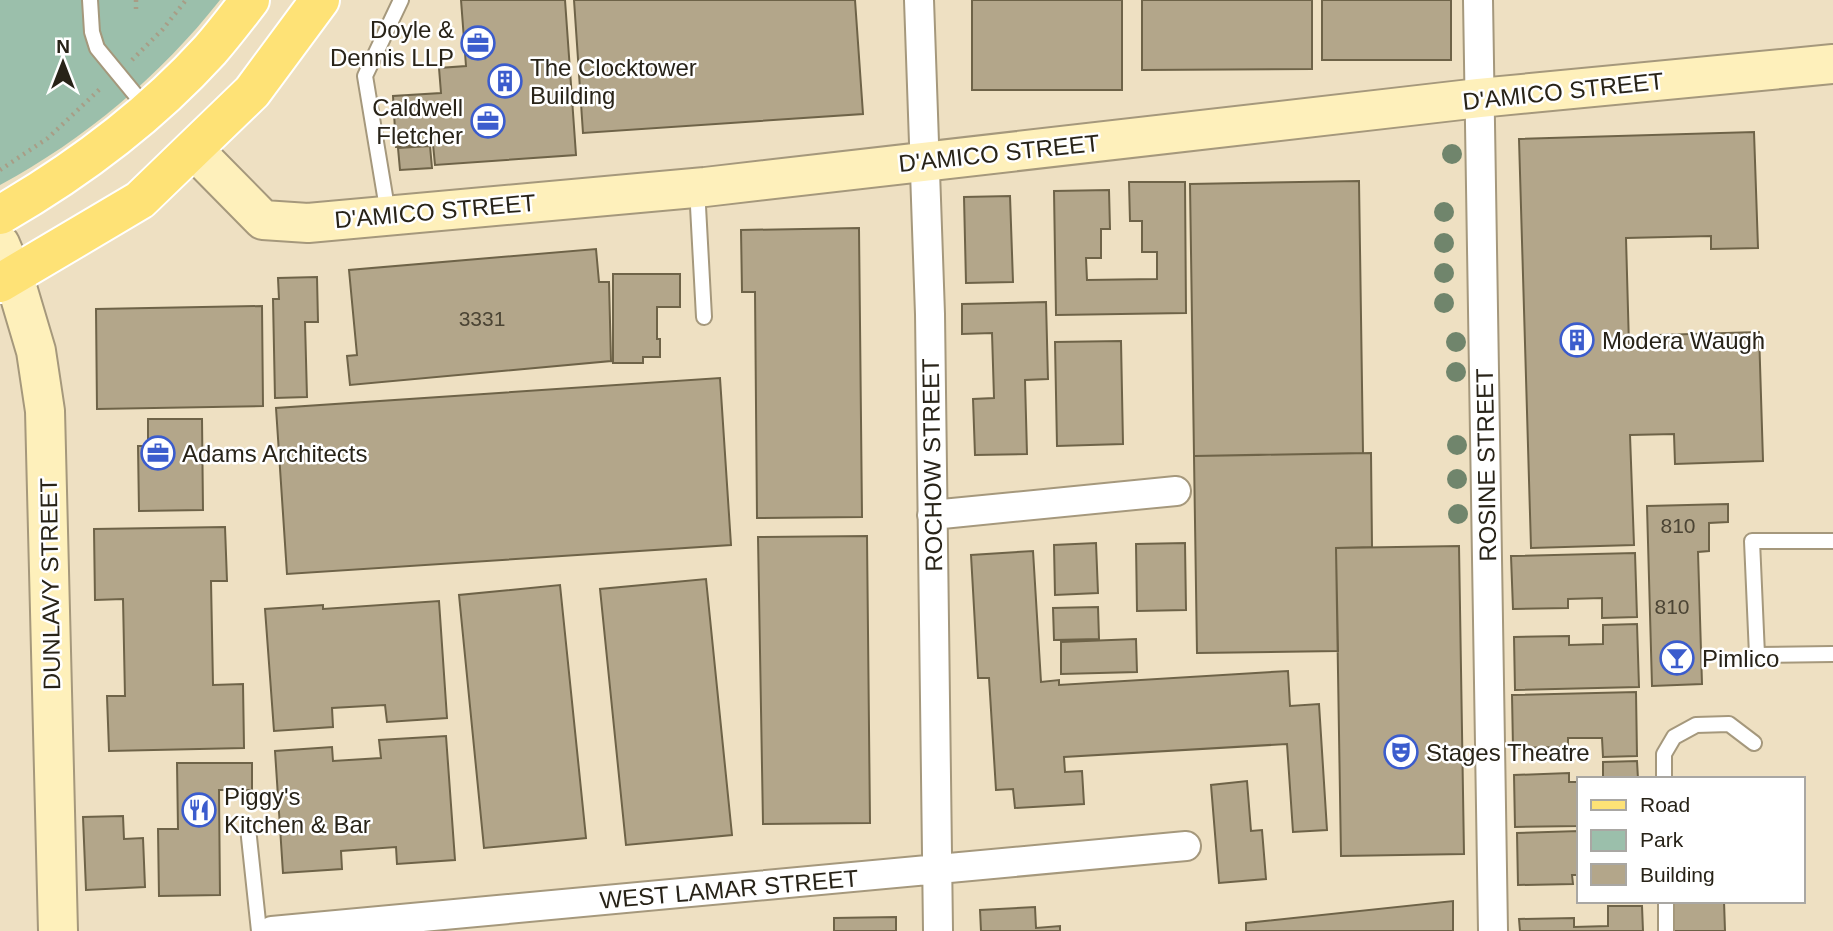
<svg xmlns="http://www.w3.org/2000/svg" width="1833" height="931" font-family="Arial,sans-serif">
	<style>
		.green { fill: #9bbfab }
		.building { fill: #b3a68a; stroke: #6e6348; stroke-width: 2 }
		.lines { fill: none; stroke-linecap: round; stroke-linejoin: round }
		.lane-casing { stroke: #a5987c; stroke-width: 18 }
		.street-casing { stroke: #a5987c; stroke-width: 32 }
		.secondary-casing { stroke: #a5987c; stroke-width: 42 }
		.primary-casing { stroke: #fff; stroke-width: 42 }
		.path { stroke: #a89d86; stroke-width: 4.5; stroke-dasharray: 2 5; stroke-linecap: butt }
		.lane { stroke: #fff; stroke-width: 14 }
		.street { stroke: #fff; stroke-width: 28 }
		.secondary { stroke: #fef0bb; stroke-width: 38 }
		.primary { stroke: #fee276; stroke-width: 38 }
		.tree { fill: #70856c }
		.labels { text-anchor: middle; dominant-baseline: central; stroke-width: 5; stroke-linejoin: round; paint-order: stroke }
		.number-label { font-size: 21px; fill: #4b4434 }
		.poi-label { font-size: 24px; fill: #282318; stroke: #fff; text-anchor: start }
		.street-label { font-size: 24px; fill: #282318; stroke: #fff }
	</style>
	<rect width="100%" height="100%" fill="#eee0c2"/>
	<path class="green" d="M0,0h220c-60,76 -135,139 -220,185z"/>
	<path class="building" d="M461,0h104l11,155 -141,10 -2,-21 -37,3 -3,-51 48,-3 -2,-25 27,-2z
		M574,0h281l8,114 -280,19z
		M972,0h150v90h-150z
		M1142,0h170v69l-170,1z
		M1322,0h129v60h-129z
		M1754,132l4,116 -47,1v-13l-85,2 3,108h30v-11l100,-3 4,129 -88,3 -1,-30 -44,1 4,110 -103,3 -12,-409z
		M430,146l2,22 -32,2 -2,-22z
		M1359,181l4,272 -169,3 -4,-272z
		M1129,182h56l1,131 -130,2 -2,-124 55,-1 1,39h-9v29h-15l1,22 70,-1v-27h-15v-31h-12z
		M1010,196l3,86 -47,1 -2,-86z
		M859,228l3,289 -105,1 -2,-226h-13l-1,-62z
		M596,249l3,33h10l2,79 -261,24 -3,-29 10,-1 -8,-85z
		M613,274h67v33h-23v32h3v18h-17v6h-30z
		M317,277l1,45h-13l2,75 -32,1 -2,-99h6l-1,-21z
		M1046,302l2,77 -23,1 2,74 -52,1 -2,-56 21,-1 -2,-65 -30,1v-30z
		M262,306l1,100 -166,3 -1,-100z
		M1121,341l2,103 -66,2 -2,-104z
		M720,378l11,167 -444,29 -11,-166z
		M148,419h54l1,91 -64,1 -1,-65h10z
		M1371,453l1,94 -36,1 2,103 -141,2 -3,-197z
		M1728,504v18l-19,1v28l-11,1 4,132 -50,2 -5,-180z
		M225,527l2,54h-16l2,104 30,-1 1,64 -135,3 -2,-55h18l-2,-97 -28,1 -1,-71z
		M867,536l3,287 -107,1 -5,-287z
		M1096,543l2,50 -43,2 -1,-50z
		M1185,543l1,67 -49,1 -1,-67z
		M1459,546l5,308 -123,2 -5,-308z
		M1033,551l8,131 18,-2v5l229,-14 2,35 29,-2 8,126 -34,2 -6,-88 -223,13 1,15 17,-1 2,33 -69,4 -2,-19 -17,1 -7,-112h-11l-7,-123z
		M1635,553l2,64 -35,1v-20l-34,1v9l-55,1 -2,-53z
		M706,579l26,256 -106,10 -26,-256z
		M560,585l26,253 -102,10 -25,-253z
		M439,601l8,117 -60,4 -2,-17 -53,3 1,19 -59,4 -9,-122 58,-4v4z
		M1098,607l1,32 -45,1 -1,-32z
		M1637,624l2,63 -124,3 -1,-53 55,-1v9l34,-1v-19z
		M1136,639l1,33 -76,2v-32z
		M1636,692l1,64 -34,1 -1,-19h-34v9l-55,1 -1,-53z
		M446,736l9,124 -58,4 -1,-17 -55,4 1,18 -59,4 -8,-122 57,-4 1,14 48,-3 -2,-18z
		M1637,761l1,18h-35v-17z
		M177,763h75v27h-33l1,105 -61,1 -1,-67h20z
		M1569,773v9h10v44l-64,1 -1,-52z
		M1247,781l4,50 11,-1 4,49 -47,4 -8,-98z
		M123,816l1,23 19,-1 2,49 -59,3 -3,-73z
		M1579,831v44h-7l1,9 -55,1 -1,-52z
		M1453,901v30h-207v-8z
		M1673,901h51l1,30h-52z
		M1608,906h34l1,25h-123l-1,-12 55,-1v9l34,-1z
		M1035,907l1,21 24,-2v5h-79l-1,-21z
		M896,917v14h-62v-13z"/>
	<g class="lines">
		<defs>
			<path id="lane" d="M90,0l2,32 5,16 51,62
				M697,188l7,129
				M388,214l-23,-138 36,-76
				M1833,541h-81l5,114 76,-1
				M1664,779v-25l10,-17 22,-12 33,-1 25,19
				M248,828l11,103
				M1666,901v30"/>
			<path id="street" d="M919,0l11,314 8,617
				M1478,0l15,931
				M932,515l244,-24
				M272,931l914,-85"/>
			<path id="secondary" d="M194,150l69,70 45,3 397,-36 774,-89 354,-34
				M0,244l14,33 22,74 9,60 13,520"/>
			<path id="primary" d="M0,215c78,-45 149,-98 210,-165 14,-16 27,-33 40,-50
				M0,283l140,-83 112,-108 68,-92"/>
		</defs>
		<use href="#lane" class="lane-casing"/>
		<use href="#street" class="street-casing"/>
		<use href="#secondary" class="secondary-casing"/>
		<use href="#primary" class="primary-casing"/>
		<path class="path" d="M136,0v13
			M132,60l31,-31 23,-29
			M0,170l48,-32 54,-51"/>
		<use href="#lane" class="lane"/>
		<use href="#street" class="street"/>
		<use href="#secondary" class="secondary"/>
		<use href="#primary" class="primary"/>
	</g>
	<g class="tree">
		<circle cx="1452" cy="154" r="10"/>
		<circle cx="1444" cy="212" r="10"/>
		<circle cx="1444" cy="243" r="10"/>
		<circle cx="1444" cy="273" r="10"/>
		<circle cx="1444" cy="303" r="10"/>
		<circle cx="1456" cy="342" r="10"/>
		<circle cx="1456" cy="372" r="10"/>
		<circle cx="1457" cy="445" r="10"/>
		<circle cx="1457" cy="479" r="10"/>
		<circle cx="1458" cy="514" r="10"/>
	</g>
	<defs>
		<symbol id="office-ring" viewBox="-11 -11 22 22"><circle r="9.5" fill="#fff" stroke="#3b5ccd" stroke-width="1.5"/><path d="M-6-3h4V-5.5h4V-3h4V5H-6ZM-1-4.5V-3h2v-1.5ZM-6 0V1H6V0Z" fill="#3b5ccd"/></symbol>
		<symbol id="building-ring" viewBox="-11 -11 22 22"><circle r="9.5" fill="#fff" stroke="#3b5ccd" stroke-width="1.5"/><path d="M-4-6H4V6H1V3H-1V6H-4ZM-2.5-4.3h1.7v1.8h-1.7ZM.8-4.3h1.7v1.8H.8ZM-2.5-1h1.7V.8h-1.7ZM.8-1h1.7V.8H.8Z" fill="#3b5ccd"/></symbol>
		<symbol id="bar-ring" viewBox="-11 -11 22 22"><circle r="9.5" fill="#fff" stroke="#3b5ccd" stroke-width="1.5"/><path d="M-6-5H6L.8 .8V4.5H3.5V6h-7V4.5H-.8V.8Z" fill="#3b5ccd"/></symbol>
		<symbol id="theatre-ring" viewBox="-11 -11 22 22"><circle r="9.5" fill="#fff" stroke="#3b5ccd" stroke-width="1.5"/><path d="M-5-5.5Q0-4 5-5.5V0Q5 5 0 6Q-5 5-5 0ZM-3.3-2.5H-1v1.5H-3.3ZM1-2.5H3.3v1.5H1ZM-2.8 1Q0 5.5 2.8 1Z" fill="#3b5ccd"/></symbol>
		<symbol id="restaurant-ring" viewBox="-11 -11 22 22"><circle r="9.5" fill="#fff" stroke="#3b5ccd" stroke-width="1.5"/><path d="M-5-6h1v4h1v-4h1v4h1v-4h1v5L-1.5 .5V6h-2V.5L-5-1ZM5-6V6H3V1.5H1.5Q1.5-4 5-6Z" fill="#3b5ccd"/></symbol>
	</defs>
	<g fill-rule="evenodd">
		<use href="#office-ring" x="459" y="24" width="38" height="38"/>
		<use href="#building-ring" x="486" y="62" width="38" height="38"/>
		<use href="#office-ring" x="469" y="102" width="38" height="38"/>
		<use href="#building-ring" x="1558" y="321" width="38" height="38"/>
		<use href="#office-ring" x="139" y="434" width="38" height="38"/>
		<use href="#bar-ring" x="1658" y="639" width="38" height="38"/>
		<use href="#theatre-ring" x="1382" y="733" width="38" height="38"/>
		<use href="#restaurant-ring" x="180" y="791" width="38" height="38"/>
	</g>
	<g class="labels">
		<g class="number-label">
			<text x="482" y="318">3331</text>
			<text x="1678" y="525">810</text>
			<text x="1672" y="606">810</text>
		</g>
		<g class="poi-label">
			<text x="454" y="29" text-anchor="end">Doyle &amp;<tspan x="454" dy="28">Dennis LLP</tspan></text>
			<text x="530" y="67">The Clocktower<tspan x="530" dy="28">Building</tspan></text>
			<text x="463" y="107" text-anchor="end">Caldwell<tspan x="463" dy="28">Fletcher</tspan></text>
			<text x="1602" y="340">Modera Waugh</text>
			<text x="182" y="453">Adams Architects</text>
			<text x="1702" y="658">Pimlico</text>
			<text x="1426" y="752">Stages Theatre</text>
			<text x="224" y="796">Piggy's<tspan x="224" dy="28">Kitchen &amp; Bar</tspan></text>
		</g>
		<g class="street-label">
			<text transform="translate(1563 91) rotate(-6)">D'AMICO STREET</text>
			<text transform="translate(999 153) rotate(-6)">D'AMICO STREET</text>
			<text transform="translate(435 211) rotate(-5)">D'AMICO STREET</text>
			<text transform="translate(932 465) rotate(-91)">ROCHOW STREET</text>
			<text transform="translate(1486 465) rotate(-91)">ROSINE STREET</text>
			<text transform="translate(50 584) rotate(-91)">DUNLAVY STREET</text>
			<text transform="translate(729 889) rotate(-5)">WEST LAMAR STREET</text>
		</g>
	</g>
	<rect x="1577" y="777" width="228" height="126" fill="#ffffff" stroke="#a9a7a3" stroke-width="2"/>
	<rect x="1591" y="800" width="35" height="10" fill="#fee276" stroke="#a9a7a3" stroke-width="2"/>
	<text x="1640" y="812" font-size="21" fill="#282318">Road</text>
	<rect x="1591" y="830" width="35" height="21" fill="#9bbfab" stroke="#a9a7a3" stroke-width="2"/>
	<text x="1640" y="847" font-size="21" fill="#282318">Park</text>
	<rect x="1591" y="864" width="35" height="21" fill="#b3a68a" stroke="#a9a7a3" stroke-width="2"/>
	<text x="1640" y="882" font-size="21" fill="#282318">Building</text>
	<g transform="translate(63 63)" stroke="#ffffff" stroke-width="5" paint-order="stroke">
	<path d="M0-5L12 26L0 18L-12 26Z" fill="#282318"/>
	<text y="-10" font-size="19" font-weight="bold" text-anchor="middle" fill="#282318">N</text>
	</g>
</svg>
